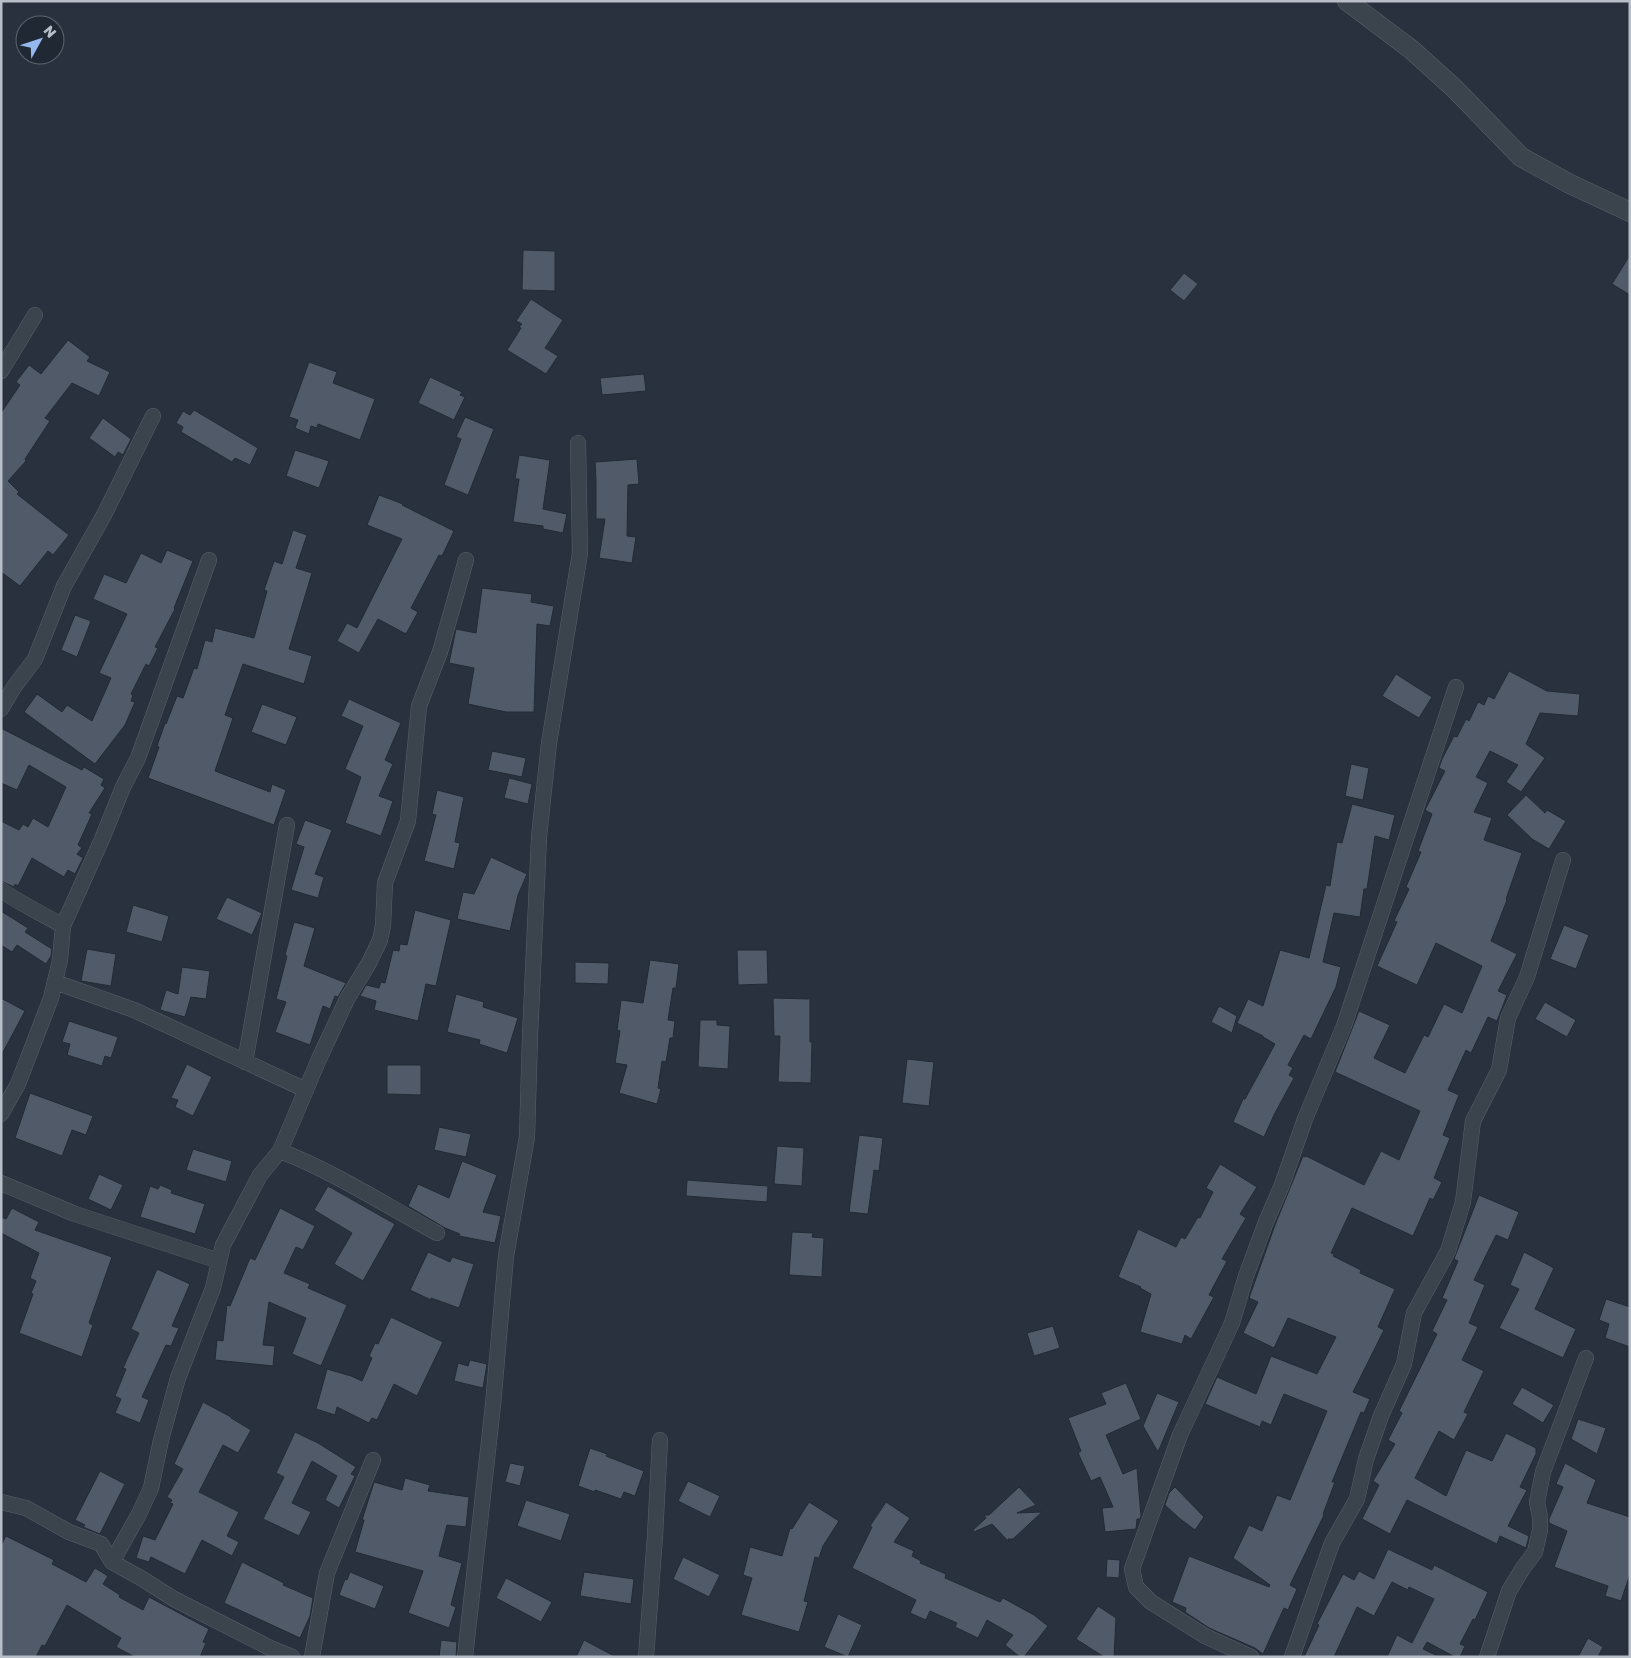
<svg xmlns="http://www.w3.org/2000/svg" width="1631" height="1658" font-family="'Golos Text',sans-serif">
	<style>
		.building { fill: #515a68; stroke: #222a35 }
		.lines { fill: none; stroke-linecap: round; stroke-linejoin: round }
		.minor-casing { stroke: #59616b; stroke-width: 16 }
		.tertiary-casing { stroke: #59616b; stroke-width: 20 }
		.minor { stroke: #3b434d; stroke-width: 15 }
		.tertiary { stroke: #3b434d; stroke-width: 19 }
	</style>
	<rect width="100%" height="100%" fill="#28313d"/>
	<path class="building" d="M523,250l32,1v40l-33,-1z
		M1630,255v40l-18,-11z
		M1184,273l14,11 -14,17 -14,-11z
		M531,299l32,21 -18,28 13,8 -12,18 -39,-24 14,-22 -2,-1 3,-3 -6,-3z
		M68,340l22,17 -3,4 23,11 -11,24 -27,-13 -27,35 5,3 -25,38 1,2 -18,20 11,11 -2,2 52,41 -16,20 -5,-4 -28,35 -19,-14v-159l19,-28 -4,-3 13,-17 12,9z
		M309,362l28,10 -4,11 42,16 -15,41 -42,-16 -1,4 -6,-2 -2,8 -14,-6 3,-8 -9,-3z
		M644,374l2,17 -44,4 -2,-17z
		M430,377l32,15 -2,3 5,2 -11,23 -36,-17z
		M194,410l64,38 -8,17 -15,-7 -3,4 -51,-30 2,-5 -7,-4 7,-12 7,4z
		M465,417l29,12 -26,66 -24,-10 17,-46 -5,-2z
		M103,418l28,21 -8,16 -5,-3 -3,5 -26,-19z
		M295,450l34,11 -10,27 -33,-12z
		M519,455l31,5 -7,49 24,5 -4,19 -20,-4v-3l-30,-4 6,-43h-4z
		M637,459l2,25 -11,1 -1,51 9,1 -4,26 -33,-5 6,-39h-9v-38l-1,-19z
		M379,495l24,9 -1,1 52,26 -12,25 -3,-1 -28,53 7,4 -12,22 -28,-15 -19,34 -22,-12 10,-18 10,5 45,-89 -35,-14z
		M293,530l14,5 -11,33 16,5 -23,76 23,7 -8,28 -61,-20 -18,51 8,3 -18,53 55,21 2,-8 14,6 -12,35 -126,-47 11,-31 -2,-1 8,-23 1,1 11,-28 6,2 11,-30 3,1 8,-29 7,2 3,-14 39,10 13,-47 -3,-1 10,-29 8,3z
		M167,550l26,11 -19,47 1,1 -20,38 3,1 -9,18 -3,-2 -15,30 2,1 -2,6 4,1 -10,23 -30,39 -71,-52 13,-18 25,18 5,-7 25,16 19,-43 -12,-5 28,-59 -34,-15 11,-25 22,9 15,-30 20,10z
		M482,588l50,6 -1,8 23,4 -4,20 -13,-2 -3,88h-28l-38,-8 6,-36 -25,-5 7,-34 20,4z
		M75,615l16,6 -14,36 -16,-7z
		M1509,671l38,20 33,3 -2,22 -38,-3 -14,31 19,14 -24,34 -15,-10 12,-17 -28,-14 -14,26 12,6 -14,29 18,6 -8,22 38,13 -16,46 1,1 -16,41 26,13 -19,37 9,4 -10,26 -9,-4 -17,36 -5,-3 -18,40 11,5 -16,40 7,3 -16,40 8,4 -9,18 -3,-2 -17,38 -61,-28 -21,45 3,1 -1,2 28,14 -1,3 35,16 -17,38 6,3 -31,62 17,7 -6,14 -3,-1 -29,70h3l-12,32 1,1 -34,70 7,4 -9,21 -4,-2 -21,46 -8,-6 -46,-20 -24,-16 1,-4 -14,-6 17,-46 80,31 1,-2 -37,-27 16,-33 13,6 15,-36 13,5 37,-89 -43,-17 -13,31 -9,-4 -2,6 -55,-23 12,-27 39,17 15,-38 46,18 19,-37 -48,-19 -14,30 -31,-15 15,-31 -9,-4 26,-73 28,-69 2,1 1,-1 58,29 17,-34 18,9 21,-49 -85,-39 24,-61 31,14 -16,33 31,15 19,-38 4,2 16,-33 18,9 20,-47 -46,-23 -19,42 -40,-19 20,-44 -3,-1 15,-32 -3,-2 15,-35 -3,-1 14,-37 -7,-4 20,-39 -6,-3 3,-9 12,-23 3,1 9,-18 3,2 9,-19 6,3 4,-9 6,3z
		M1396,674l36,23 -13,21 -37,-22z
		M349,699l52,24 -16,37 8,4 -14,32 14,5 -12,35 -36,-13 16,-46 -16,-8 18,-43 -22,-10z
		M262,704l35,13 -11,28 -35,-13z
		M1,728l81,42 2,-3 20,12 -3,6 4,3 -16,25 3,1 -14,31 4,3 -5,6 6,4 -8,16 -7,-4 -4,7 -32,-19 -14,28 -3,-2 -1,3 -13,-6v-60l18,9 4,-6 5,3 5,-9 15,9 18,-40 -37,-22 -12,25 -16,-7z
		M492,751l34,7 -4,19 -34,-7z
		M1351,764l18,4 -6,32 -18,-4z
		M509,778l23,6 -4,20 -24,-6z
		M437,790l27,7 -9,45 5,1 -6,26 -30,-8 12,-46 -4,-1z
		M1526,795l19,18 2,-3 19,11 -17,28 -17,-10 -25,-24z
		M1352,804l43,11 -6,25 -14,-4 -8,53h-3l-4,28 -26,-4 -11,49 18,5 -5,20 -25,52 -7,-4 -16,30 5,3 -4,7 5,3 -19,35 -11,24 -31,-15 10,-23h2l30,-55 -12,-7v-1l-26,-13 11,-24 15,7 17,-56 29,8 17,-73 4,1 7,-44 5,1z
		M305,820l27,10 -17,44 9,3 -6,21 -27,-8 13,-43 -8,-3z
		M491,857l36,17 -9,21 -8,36 -53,-12 6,-27 11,2z
		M227,897l35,16 -10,22 -36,-16z
		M133,905l36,11 -7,26 -36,-10z
		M415,910l36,10 -15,66 -10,-2 -8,37 -44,-11 2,-9 -16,-5 6,-11 13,3 2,-6 4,1 8,-33 6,1 1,-7 7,1z
		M1,911l27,17 -3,4 27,17 -1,7 -5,8 -29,-19 -5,7 -11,-7z
		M294,922l21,6 -11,38 42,17 -8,14 -3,-1 -5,13 -7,-3 -13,39 -35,-13 11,-30 -10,-3 11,-43 -2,-1z
		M1564,925l25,10 -13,34 -26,-10z
		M87,949l29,5 -5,32 -30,-5z
		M737,950h30l1,34 -30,1z
		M650,960l29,4 -3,24h-3l-5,32 7,1 -2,17h-3l-4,24 -4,-1 -4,27 3,1 -4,15 -38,-11 8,-28 -12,-2 5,-32 -3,-1 4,-30 22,3z
		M575,962l34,1 -1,21 -33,-1z
		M182,967l28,4 -4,28 -15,-2 -6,20 -25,-7 6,-20 12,4z
		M456,994l28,8 -1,5 35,11 -11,35 -28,-9 1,-4 -33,-8z
		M1,998l24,13 -24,45z
		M773,998l37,1v43h2l-1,41 -33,-1 2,-46h-6z
		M1545,1002l31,18 -9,17 -32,-18z
		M1219,1006l18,10 -5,17 -21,-11z
		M700,1020h17v5l13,1 -2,43 -30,-2z
		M69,1021l49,16 -7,21 -6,-2 -3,10 -35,-11 3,-11 -8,-2z
		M907,1059l27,3 -5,44 -27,-3z
		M187,1064l25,13 -19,39 -18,-9 3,-7 -7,-2z
		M387,1065h34v30l-34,-1z
		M30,1093l63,23 -7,19 -14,-5 -10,26 -47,-18z
		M439,1127l32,7 -5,23 -32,-7z
		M859,1135l24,3 -4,33 -5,-1 -6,44 -19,-2z
		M777,1146l27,2 -2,38 -28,-2z
		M193,1149l39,12 -6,21 -40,-12z
		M462,1161l35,14 -14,37 18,4 -6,27 -36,-7 1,-2 -15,-6 -37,-22 10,-22 31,14z
		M1220,1164l37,23 -17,27 6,4 -24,41 5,2 -18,34 5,2 -23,42 -6,-4 -3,9 -42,-12 11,-38 -11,-6 1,-1 -23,-10 20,-48 38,18 5,-10 4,2 13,-22 2,1 13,-26 -7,-4z
		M99,1174l24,11 -12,25 -23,-11z
		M687,1180l81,6 -1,16 -81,-6z
		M160,1185l12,5 -1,3 34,11 -10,30 -55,-17 10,-31 8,3z
		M328,1186l67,38 -32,57 -29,-17 18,-31 -38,-23z
		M1479,1195l40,17 -11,28 -12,-5 -22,45 11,5 -16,38 9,4 -16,33 22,11 -20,41 4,2 -14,26 -15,-9 -24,47 31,18 20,-46 26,11 14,-28 30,15v6l-16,33 7,3 -19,36 21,10 -3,12 -26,-12 -3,8 -90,-44 -17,34 -28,-15 17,-34 -6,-4 22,-37 -7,-4 14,-27 -3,-2 38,-77 -5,-3 15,-31 -5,-2 16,-37 -4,-2z
		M12,1208l27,14 -4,8 77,27 -23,66 4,2 -11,32 -63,-24 14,-39 -2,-1 5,-12 -6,-3 9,-25 -38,-20v-16l5,2z
		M280,1208l35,18 -12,24 -7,-3 -12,26 26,11 -2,4 39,17 -26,61 -29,-12 14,-36 -37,-16 -6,43 12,1 -2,20 -58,-6 2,-20 6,1 4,-36 3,1 20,-48 5,2z
		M792,1232l21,1 -1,4 12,1 -2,39 -33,-2z
		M428,1252l22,10 2,-5 22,7 -15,44 -28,-10v2l-21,-10z
		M1524,1252l30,16 -19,41 41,20 -13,29 -64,-30 20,-39 -9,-4z
		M157,1269l33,15 -18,42 7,2 -8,18 -5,-1 -24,52 7,3 -9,23 -25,-10 6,-14 -6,-3 11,-27 -3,-1 16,-35 -8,-4z
		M1606,1299l24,8v40l-25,-9 4,-14 -10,-4z
		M391,1317l52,25 -26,54 -23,-12 -17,36 -5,-2 -3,5 -32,-16 -2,8 -19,-6 11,-40 24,7 11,5 10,-23 -3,-2 6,-13 3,1z
		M1053,1326l7,22 -26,8 -7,-23z
		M470,1360l17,4 -4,24 -29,-7 4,-18 10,3z
		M1126,1383l15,36 -35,16 17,39 14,-6 4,48 -1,3h-3l-1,10 -31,3 -3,-24 11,-1 -13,-30 -9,4 -13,-28 3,-2 -13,-33 38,-14 -5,-11z
		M1522,1387l32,18 -11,18 -31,-19z
		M1157,1393l22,9 -21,50 -15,-26z
		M203,1402l28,15v1l20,12 -13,23 -15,-8 -24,47 40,20 -12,24 12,6 -7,14 -30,-16 -17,34 -34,-17 -2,5 -13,-4 7,-22 12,4 18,-36 -3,-1 2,-3 -5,-3 16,-28 -9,-5z
		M1578,1419l28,9 -9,26 -26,-15z
		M295,1432l23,11 38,24 -5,7 4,2 -16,32 -14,-8 12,-24 -25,-15 -20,42 19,9 -12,24 -36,-17 21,-42 -8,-4z
		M590,1448l17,6 -1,2 38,15 -9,25 -11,-4 -3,7 -26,-9v2l-17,-6z
		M510,1463l15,3 -5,20 -15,-4z
		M1565,1463l31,17 -9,23 43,14v57l-9,27 -16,-5 3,-10 -54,-19 13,-36 -18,-8v-4l14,-32 -7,-3z
		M100,1471l25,13 -25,50 -17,-7 2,-2 -10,-5z
		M405,1478l25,7 -2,6 41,6 -3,30 -19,-2 -8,31 23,7 -11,42 5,2 -7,21 -41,-15 15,-42 -68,-19 9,-32h-2l12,-38 28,8z
		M688,1481l32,15 -10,21 -32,-16z
		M1019,1487l17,18 -19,8 25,-1 -29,27h-5l1,3 -17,-18 -18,8 -1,-2 13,-12 -2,-3h5z
		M1175,1487l29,30 -9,13 -16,-12 -14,-13 4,-12z
		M526,1500l44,14 -9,27 -44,-15z
		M809,1502l30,19 -16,25 -4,12 -4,-1 -11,44 4,1 -9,30 -58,-17 11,-37 -9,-3 7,-28 32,9 8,-28 2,1z
		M886,1502l24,16 -16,24 20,9 -2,5 9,5 -1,2 26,11 -1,4 55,24 3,-4 31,17 14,11 -24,31h-4l-15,-12 8,-10 -26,-15 -9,18 -23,-11 2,-4 -27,-12 -4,9 -16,-7 6,-13 -64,-32 20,-41 -2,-1z
		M6,1536l48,24 -2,4 34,18 9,-14 13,8 -5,8 17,11 -1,2 24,13 6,-13 60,32 -6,13 3,1 -6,14h-65l-19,-10 5,-9 -54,-33 -22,41 -3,-1 -6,12h-35v-112z
		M1388,1549l44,21 2,-5 54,27 -13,28 -2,-1 -13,25 5,2 -5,11h-5l-28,-15 -4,7 17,8h-53l10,-22 15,8 22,-44 -25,-12 -1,3 -16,-8 -18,34 -17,-9 -23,50h-30l15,-32 -2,-1 26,-50 11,6 5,-9 15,8z
		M683,1557l37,18 -11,22 -36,-18z
		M1107,1559l13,1 -1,18 -13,-1z
		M242,1562l42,21 -1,2 30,13 -3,18 -10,22 -76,-35z
		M350,1572l34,14 -9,23 -36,-14 6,-16 2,1z
		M584,1572l50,7 -3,25 -51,-8z
		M506,1578l46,24 -11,20 -45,-24z
		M1098,1606l18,12 -2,39h-10l-28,-18z
		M838,1614l24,11 -14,32 -24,-10z
		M1588,1638l15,9 -5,10h-20z
		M441,1640l16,2 -1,15h-17z
		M584,1640l32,17h-40z"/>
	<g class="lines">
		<defs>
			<path id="minor" d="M1,371l34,-56
				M1,709l13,-22 21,-28 29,-73 40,-71 49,-99
				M1,890c20,14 42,24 62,36
				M55,982l79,28 172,80
				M245,1062l42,-237
				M1,1114l17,-30 33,-86 9,-38 3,-34 39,-87 21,-52 15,-29 71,-198
				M280,1151c55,21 105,54 157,82
				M1,1183l74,31 144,47
				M1,1502l25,6 43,24 32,12 11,18 29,16 33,21 96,49 22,9
				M112,1562l27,-48 12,-26 10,-48 17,-62 35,-90 10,-43 37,-70 20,-24 39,-92 28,-60 22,-36 11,-23 3,-14 2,-43 23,-62 11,-115 21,-54 26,-92
				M312,1657l15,-84 46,-113
				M465,1657l28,-252 13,-149 21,-119 3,-101 9,-199 10,-94 31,-190 -2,-110
				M646,1657l9,-121 5,-96
				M1251,1657l-46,-21 -54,-34 -15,-15 -4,-18 48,-134 52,-112 14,-47 20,-54 16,-37 23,-66 39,-93 112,-339
				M1292,1657l40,-114 25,-44 9,-40 15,-43 23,-52 10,-51 34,-62 15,-49 10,-81 26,-51 9,-52 19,-41 36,-117
				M1487,1657l22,-66 14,-23 12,-16 5,-22v-13l-3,-15 6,-30 43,-114"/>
			<path id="tertiary" d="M1347,1l65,49 43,39 66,68 49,27 60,28"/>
		</defs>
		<use href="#minor" class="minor-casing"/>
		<use href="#tertiary" class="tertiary-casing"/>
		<use href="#minor" class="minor"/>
		<use href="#tertiary" class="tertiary"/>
	</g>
	<rect width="1631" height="1658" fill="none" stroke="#b8bec8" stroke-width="5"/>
	<g transform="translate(40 40) rotate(50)"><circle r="24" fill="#202833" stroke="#5d646f"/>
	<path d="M0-4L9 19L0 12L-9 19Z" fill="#97b8ee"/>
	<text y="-8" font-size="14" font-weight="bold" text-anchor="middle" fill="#b8bec8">N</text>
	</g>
</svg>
